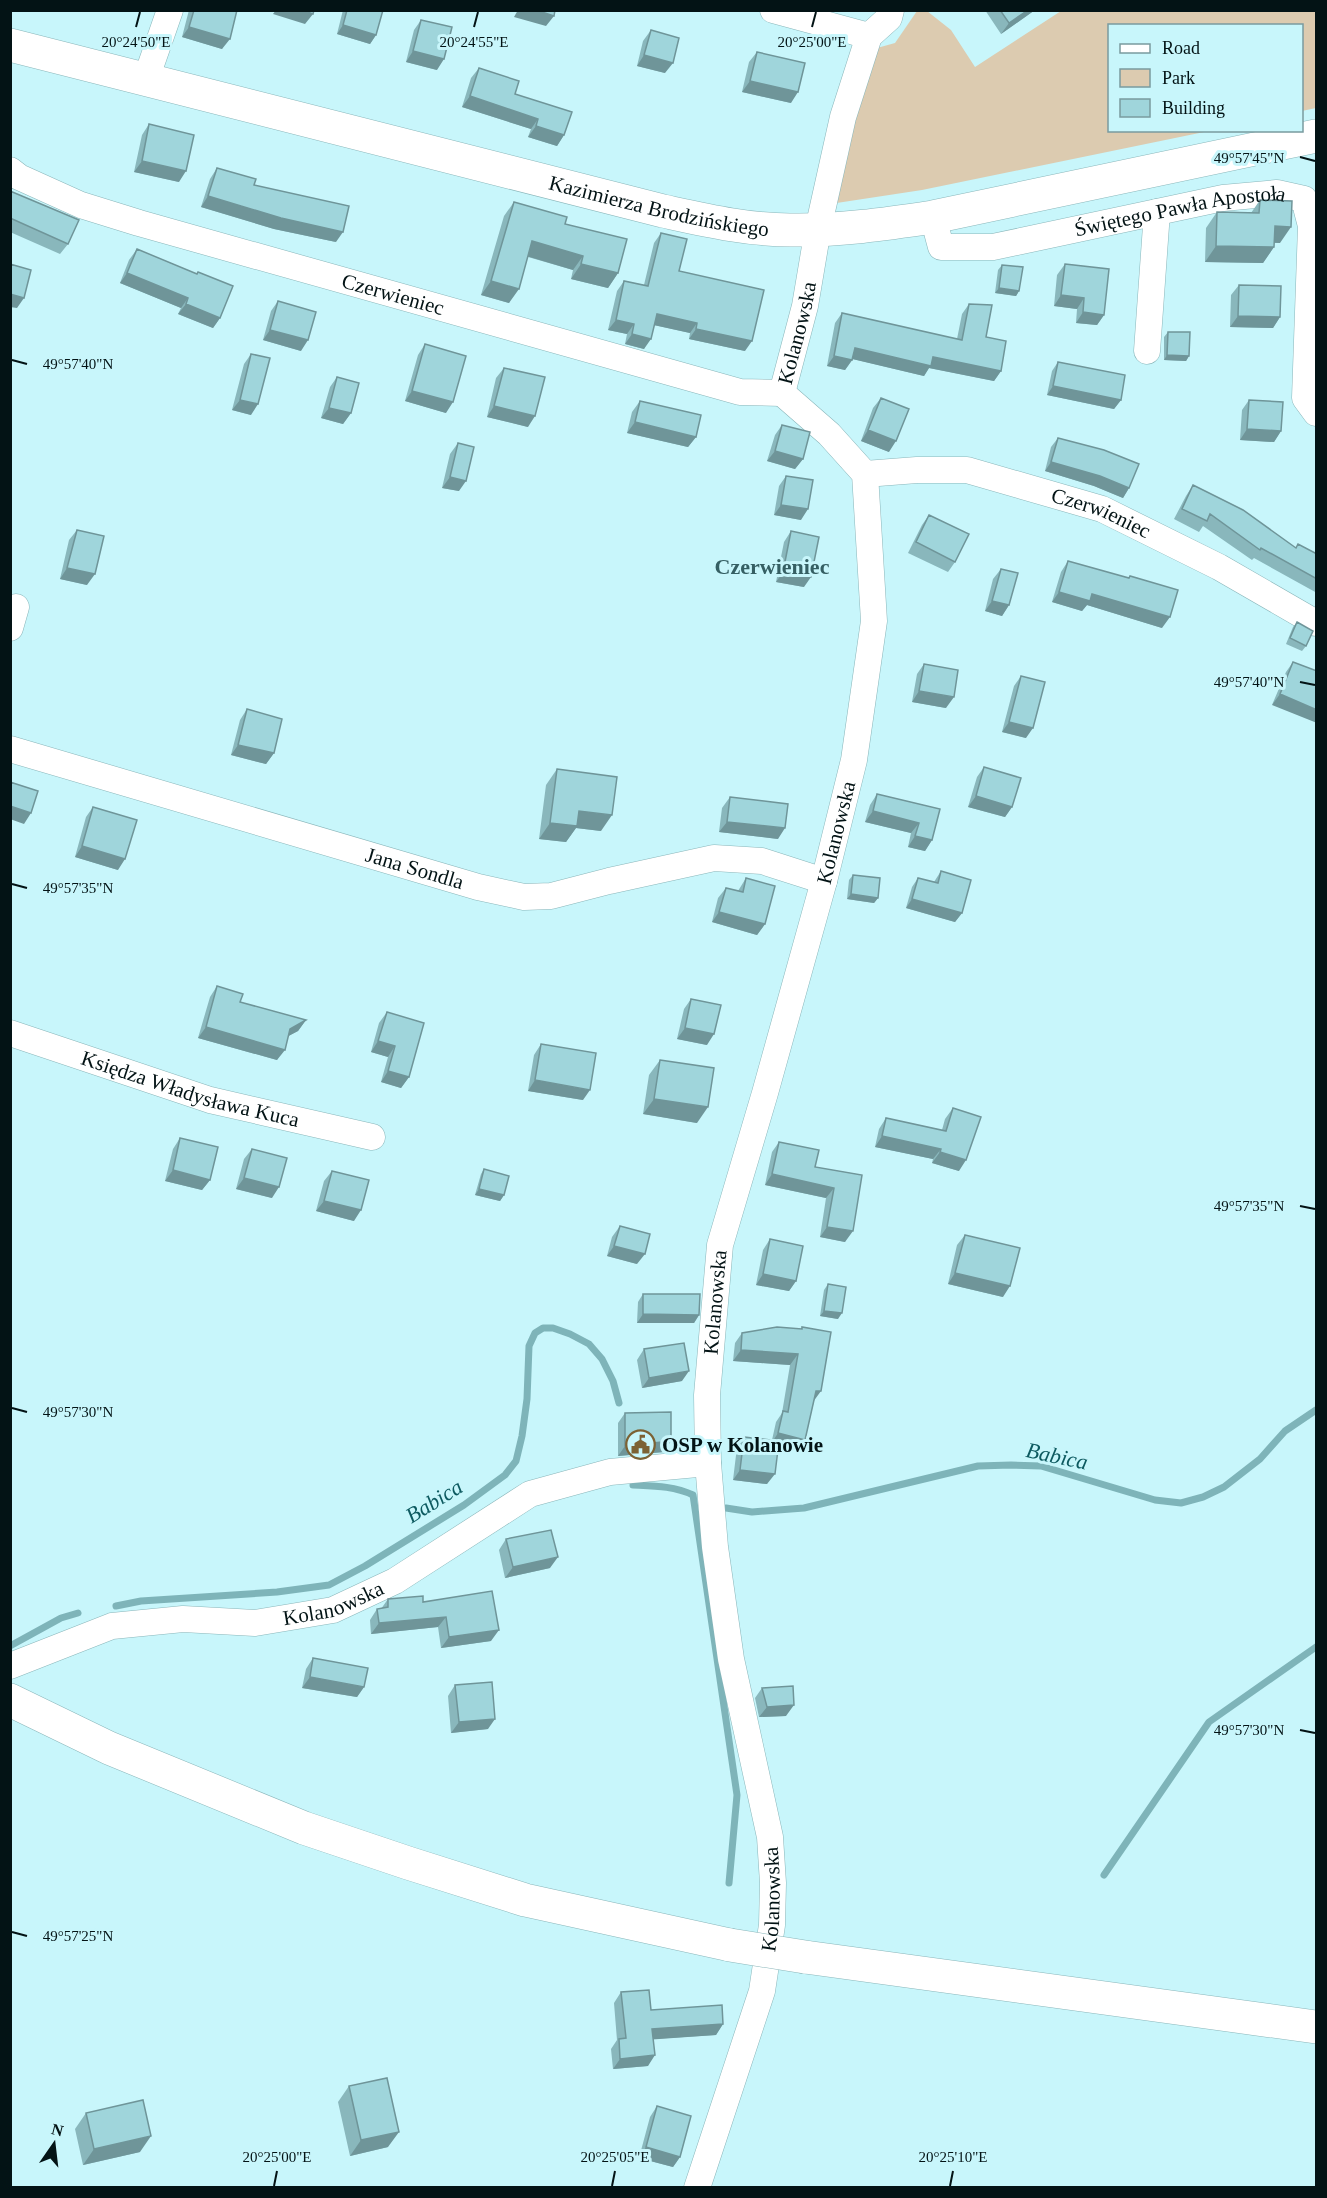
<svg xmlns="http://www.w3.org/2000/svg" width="1327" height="2198" font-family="'Times New Roman',serif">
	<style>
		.green { fill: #dccbb0 }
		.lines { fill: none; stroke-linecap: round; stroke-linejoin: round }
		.stream { stroke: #7eb4b9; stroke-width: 7 }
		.minor-casing { stroke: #8ab6ba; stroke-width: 27 }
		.major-casing { stroke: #8ab6ba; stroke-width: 34 }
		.minor { stroke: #fff; stroke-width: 26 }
		.major { stroke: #fff; stroke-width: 33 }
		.major-bridge-casing { stroke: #8ab6ba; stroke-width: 34; stroke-linecap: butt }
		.major-bridge { stroke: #fff; stroke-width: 33 }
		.wall { fill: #89b7bc }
		.shaded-wall { fill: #6f9599 }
		.building { fill: #9fd5db; stroke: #6f9599; stroke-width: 1.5 }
		.ticks { fill: none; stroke: #031315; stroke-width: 2 }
		.labels { text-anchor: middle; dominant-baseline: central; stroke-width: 6; stroke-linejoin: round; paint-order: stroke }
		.street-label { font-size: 21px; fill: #031315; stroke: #c8f6fb }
		.poi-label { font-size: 21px; font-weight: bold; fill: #031315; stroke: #c8f6fb; text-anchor: start }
		.neighbourhood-label { font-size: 22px; font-weight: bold; fill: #355f63; stroke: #c8f6fb }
		.water-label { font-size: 22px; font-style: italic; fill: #0d5a60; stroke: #c8f6fb }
		.ticks-label { font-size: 15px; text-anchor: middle; fill: #031315; stroke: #c8f6fb; stroke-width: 6; stroke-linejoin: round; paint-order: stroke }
	</style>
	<rect width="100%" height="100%" fill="#c8f6fb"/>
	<path class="green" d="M917,11h10l24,19 24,37 86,-56h255v97l-14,3v-85h-192v104l99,1 -287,59 -92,14 47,-156 18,-5z"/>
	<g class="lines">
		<path class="stream" d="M633,1485c21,1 41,1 60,10l44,300 -8,88
			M726,1508l26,4 52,-4 174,-42 33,-1 30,1 114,34 26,3 22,-6 21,-10 36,-28 25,-28 31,-21
			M116,1606l25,-5 136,-9 52,-7 36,-19 99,-61 41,-30 11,-14 6,-25 5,-37 2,-53 6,-13 8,-5h10l17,6 19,10 13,15 11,22 6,22
			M10,1646l51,-28 17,-5
			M1104,1875l105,-153 107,-75"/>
		<defs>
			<g id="minor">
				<path d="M773,10l96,26"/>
				<path d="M146,79l24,-69"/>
				<path id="s1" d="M10,170l9,7 62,28 58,18 601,169 42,1"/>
				<path id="s2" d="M933,217l8,30h52l230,-49 54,-5 27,6 7,27 -6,172 11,15"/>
				<path d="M1147,351l10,-139"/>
				<path id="s3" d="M782,393l23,-87 13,-77 25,-112 26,-81 20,-18 2,-8"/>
				<path id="s4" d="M865,474l52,-4h50l135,39 117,58 97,56"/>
				<path d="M10,628l6,-21"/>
				<path id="s5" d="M10,749l468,138 46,10 27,-1 58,-15 105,-23 48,3 62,20"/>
				<path id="s6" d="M10,1033l200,67 162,37"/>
				<path id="s7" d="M10,1666l102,-40 71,-7 72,4 78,-13 62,-29 135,-87 80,-22 98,-9"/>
				<path id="s8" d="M697,2188l65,-197 10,-66 1,-42 -3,-46 -39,-178 -16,-112 -7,-84 -1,-68 13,-150 45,-152 59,-212 30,-121 20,-139 -9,-147 -36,-40 -47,-41"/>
			</g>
			<g id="major">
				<path id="s9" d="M10,45l653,166c42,9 85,19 127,19 48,1 96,-6 143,-13l383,-81"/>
				<path d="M10,1700l99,48 195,80 104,35 117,37 205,45"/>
				<path d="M805,1957l511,70"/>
			</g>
		</defs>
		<use href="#minor" class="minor-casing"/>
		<use href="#major" class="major-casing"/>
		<use href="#minor" class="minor"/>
		<use href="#major" class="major"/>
		<defs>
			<path id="major-bridge" d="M730,1945l75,12"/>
		</defs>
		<use href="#major-bridge" class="major-bridge-casing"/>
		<use href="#major-bridge" class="major-bridge"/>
	</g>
	<path class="wall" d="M189,10h48l-15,39 -40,-12z
		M343,10h40l-7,25 -6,9 -33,-10z
		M985,10h50l-34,24z
		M421,20l16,50 -31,-8 8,-32z
		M651,30l14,43 -28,-7 6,-25z
		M757,52l34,51 -49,-11 7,-30z
		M479,68l36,26 49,41 -7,11 -29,-9 3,-8 -69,-22 9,-29z
		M149,124l30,58 -45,-10 8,-37z
		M217,168l37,17 82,57 -62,-13 -73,-22 9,-28z
		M10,191l58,53 -8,10 -50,-22z
		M1260,200l20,43h-6v4l-11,16 -58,-1 1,-34 11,-16 34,1z
		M514,202l51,22 53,49 -10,15 -37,-9 2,-9 -45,-13 -19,46 -28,-8 23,-79z
		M661,233l18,38 66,80 -56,-12 1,-6 -36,-8 -10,24 -19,-5 2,-10 -19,-4 9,-39 7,-10 20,4 10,-42z
		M137,249l60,25 1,-2 22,46 -7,10 -35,-14 3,-6 -61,-25 9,-23z
		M1065,264l39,51 -7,10 -21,-2 1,-14 -23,-3 3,-31z
		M1002,265l17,26 -3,5 -21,-3 3,-23z
		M1239,285l41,32 -7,11 -43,-1 1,-32z
		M278,301l23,50 -38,-11 8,-29z
		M969,304l17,33 15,34 -7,10 -65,-13 -5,8 -71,-17 -8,11 -18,-4 8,-43 7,-10 115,26 5,-25z
		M1168,332l21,24 -3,5 -22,-1v-23z
		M425,344l21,69 -41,-12 13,-46z
		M251,354v61l-19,-5 12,-46z
		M1058,362l63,38 -7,9 -67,-14 5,-24z
		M504,368l24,59 -41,-10 9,-39z
		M337,377l14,36 -8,11 -22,-6 9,-31z
		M881,398l8,54 -28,-11 12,-33z
		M1249,400l32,31 -7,11 -34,-2 2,-30z
		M640,401l56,36 -8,10 -61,-14 5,-21z
		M782,425l21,34 -8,10 -28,-8 8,-26z
		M1058,438l71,50 -6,10 -29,-12 -49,-15 6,-24z
		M458,443l1,48 -17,-3 8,-34z
		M786,476l15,44 -27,-5 5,-29z
		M1193,485l103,63 21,6v39l-63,-35 -2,2 -49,-34 -4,6 -25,-13 12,-23z
		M929,515l26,47 -7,10 -40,-19 14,-28z
		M77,530l10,55 -27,-6 9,-39z
		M791,531l13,56 -28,-5 8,-40z
		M1068,561l60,17 2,-2 32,52 -75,-23 -5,6 -30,-9 9,-30z
		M1001,569l8,36 -7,11 -17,-5 8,-32z
		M1297,622l9,24 -4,5 -16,-7 7,-17z
		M1293,662l24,9 -45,34 14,-33z
		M924,664l22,44 -34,-6 5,-28z
		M1021,676l5,62 -24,-6 12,-46z
		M247,709l27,44 -8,11 -35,-9 9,-35z
		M984,767l28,40 -7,10 -37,-10 9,-30z
		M557,769l44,62 -25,-3 -10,14 -27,-3 7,-54z
		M877,794l63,15 -8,31 -7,11 -17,-4 3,-14 -46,-11 5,-17z
		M730,797l48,42 -59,-7 3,-24z
		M93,807l25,63 -43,-13 11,-40z
		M941,871l21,42 -7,9 -49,-14 6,-21 6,-9 16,4z
		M853,875l25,23 -4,5 -27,-4 2,-19z
		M746,878l19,46 -8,11 -45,-13 6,-24 8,-10 12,3z
		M217,986l23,16 66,18 -8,11 -10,5 -11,24 -79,-22 12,-41z
		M691,999l16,46 -30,-6 7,-30z
		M387,1012l22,65 -8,11 -20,-6 7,-25 -17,-5 8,-29z
		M541,1044l42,56 -55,-9 6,-36z
		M660,1060l37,63 -54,-9 6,-39z
		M953,1108l6,63 -27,-8 1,-4 -58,-12 4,-18 7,-11 56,12 3,-11z
		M180,1138l30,42 -8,10 -37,-9 8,-32z
		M779,1142l36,25 47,8 -17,67 -25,-5 6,-39 -61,-13 7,-33z
		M252,1149l20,49 -36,-9 8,-30z
		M484,1169l20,26 -4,6 -25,-6 6,-21z
		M332,1171l22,50 -38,-10 8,-30z
		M620,1226l17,38 -30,-8 5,-19z
		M965,1235l38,62 -55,-13 9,-39z
		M770,1239l26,42 -7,10 -33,-6 7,-35z
		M828,1284l10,35 -18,-3 4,-26z
		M643,1294l56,21 -5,8h-57l1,-21z
		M802,1327l12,74 -9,39 -7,11 -20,-5 -11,38 -34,-4 4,-33 7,-10 28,3 4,-18 6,-9 8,-48 -57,-4 2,-18 7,-10 59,-4z
		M644,1349l38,32 -40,7 -5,-28z
		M625,1413l39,39 -46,4v-33z
		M506,1539l44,29 -45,10 -6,-28z
		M388,1599l35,3 68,39 -50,7 -3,-21 -67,7 -1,-14 7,-11h4z
		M313,1658l51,29 -7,10 -55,-9 4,-19z
		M455,1685l33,44 -37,4 -3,-37z
		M762,1688l24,28 -27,1 -4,-19z
		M621,1992l30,18 72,14 -7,11 -63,4 -5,27 -35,3 -2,-20 6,-9 -3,-37z
		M349,2086l39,61 -38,9 -12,-54z
		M657,2106l23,51 -7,10 -34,-9 11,-41z
		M86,2113l54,39 -57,13 -8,-36z"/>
	<path class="shaded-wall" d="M276,10h26l11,4 -8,10 -32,-10z
		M518,10h18l18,6 -8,10 -32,-9z
		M1028,10h7l-34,24 8,-11z
		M343,25l33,10 -6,9 -33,-10z
		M189,27l41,12 -8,10 -40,-12z
		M413,51l31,8 -7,11 -31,-8z
		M644,55l29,8 -8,10 -28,-7z
		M750,81l48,11 -7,11 -49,-11z
		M470,96l68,23 -7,10 -69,-22z
		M536,126l28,9 -7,11 -29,-9z
		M142,161l44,10 -7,11 -45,-10z
		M208,196l135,36 -7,10 -62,-13 -73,-22z
		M1275,226l16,1 -11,16 -16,-1z
		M532,241l51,15 -10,14 -50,-15z
		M1216,246l58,1 -11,16 -58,-1z
		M581,264l37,9 -10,15 -37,-9z
		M127,273l61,25 -7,10 -61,-25z
		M491,281l28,8 -10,14 -28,-8z
		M999,288l20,3 -3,5 -21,-3z
		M10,294l14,4 -7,10 -7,-1z
		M1061,295l23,3 -7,11 -23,-3z
		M186,304l34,14 -7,10 -35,-14z
		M1083,312l21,3 -7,10 -21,-2z
		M657,314l40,9 -7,10 -41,-9z
		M1238,316l42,1 -7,11 -43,-1z
		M616,320l18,4 -7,10 -19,-4z
		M696,329l56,12 -7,10 -56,-12z
		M270,330l38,10 -7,11 -38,-11z
		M632,334l19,5 -7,10 -19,-5z
		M855,348l78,9 68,14 -7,10 -65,-13 -5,8 -76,-18z
		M1167,355l22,1 -3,5 -22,-1z
		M834,356l18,4 -7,10 -18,-4z
		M1053,386l68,14 -7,9 -67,-14z
		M412,391l41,11 -7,11 -41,-12z
		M240,400l18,4 -7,11 -19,-5z
		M494,406l41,10 -7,11 -41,-10z
		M329,408l22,5 -8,11 -22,-6z
		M635,422l61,15 -8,10 -61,-14z
		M1247,429l34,2 -7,11 -34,-2z
		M868,430l28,11 -7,11 -28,-11z
		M775,451l28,8 -8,10 -28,-8z
		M1051,462l49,14 29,12 -6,10 -29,-12 -49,-15z
		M450,477l16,4 -7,10 -17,-3z
		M781,505l27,4 -7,11 -27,-5z
		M67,568l28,6 -8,11 -27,-6z
		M783,572l28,5 -7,10 -28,-5z
		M1059,592l33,2 78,23 -8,11 -75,-23 -5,6 -30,-9z
		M992,601l17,4 -7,11 -17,-5z
		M919,691l35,6 -8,11 -34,-6z
		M1280,694l37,16v13l-45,-18z
		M1009,722l24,6 -7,10 -24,-6z
		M238,745l36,8 -8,11 -35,-9z
		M976,796l36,11 -7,10 -37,-10z
		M10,806l21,7 -7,11 -14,-5z
		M579,811l33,4 -11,16 -25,-3 -10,14 -27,-3 11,-16z
		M873,811l46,12 -8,10 -46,-11z
		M727,822l58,6 -7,11 -59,-7z
		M915,836l17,4 -7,11 -17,-4z
		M82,846l43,13 -7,11 -43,-13z
		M851,894l27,4 -4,5 -27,-4z
		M912,899l50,14 -7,9 -49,-14z
		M719,912l46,12 -8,11 -45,-13z
		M306,1020l-8,11 -15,8 7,-10z
		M206,1027l79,23 -8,10 -79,-22z
		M685,1028l29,6 -7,11 -30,-6z
		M378,1041l17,5 -7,11 -17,-5z
		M388,1071l21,6 -8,11 -20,-6z
		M535,1080l55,10 -7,10 -55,-9z
		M654,1099l54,8 -11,16 -54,-9z
		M882,1136l59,13 -8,10 -58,-12z
		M940,1152l26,8 -7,11 -27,-8z
		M173,1170l37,10 -8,10 -37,-9z
		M772,1174l62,14 -8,10 -61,-13z
		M244,1178l35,9 -7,11 -36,-9z
		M479,1189l25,6 -4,6 -25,-6z
		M324,1201l37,9 -7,11 -38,-10z
		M827,1227l26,4 -8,11 -25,-5z
		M614,1246l31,8 -8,10 -30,-8z
		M955,1273l55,13 -7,11 -55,-13z
		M763,1274l33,7 -7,10 -33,-6z
		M824,1311l18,2 -4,6 -18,-3z
		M643,1314l56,1 -5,8h-57z
		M741,1350l57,4 -8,11 -57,-4z
		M689,1371l-7,10 -40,7 7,-10z
		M816,1391h5l-8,11z
		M778,1433l27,7 -7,11 -27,-7z
		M671,1441l-7,11 -46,4 7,-10z
		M740,1470l35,4 -8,10 -34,-4z
		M558,1557l-8,11 -45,10 8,-11z
		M446,1617l-8,10 -67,7 8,-11z
		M499,1630l-8,11 -50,7 8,-11z
		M310,1677l54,10 -7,10 -55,-9z
		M794,1705l-8,11 -27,1 8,-10z
		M495,1719l-7,10 -37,4 8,-11z
		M723,2024l-7,11 -71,5 7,-11z
		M655,2055l-7,11 -35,3 7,-10z
		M399,2132l-11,15 -38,9 11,-16z
		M151,2136l-11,16 -57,13 11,-16z
		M646,2147l34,10 -7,10 -34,-9z"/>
	<path class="building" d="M194,10h43l-7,29 -41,-12z
		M302,10h12l-1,4z
		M347,10h36l-7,25 -33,-10z
		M536,10h19l-1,6z
		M1000,10h28l-19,13z
		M421,20l31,7 -8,32 -31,-8z
		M651,30l28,8 -6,25 -29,-8z
		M757,52l48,11 -7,29 -48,-11z
		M479,68l40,13 -4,13 57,18 -8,23 -28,-9 2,-7 -68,-23z
		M149,124l45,11 -8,36 -44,-10z
		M217,168l39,11 -2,6 95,21 -6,26 -62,-14 -73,-22z
		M10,191l69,29 -11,24 -58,-26z
		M1260,200l32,1 -1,26 -16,-1 -1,21 -58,-1 1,-34 42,1z
		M514,202l53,15 -2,7 62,15 -9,34 -37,-9 2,-8 -51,-15 -13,48 -28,-8z
		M661,233l26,6 -8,32 85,19 -12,51 -56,-12 1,-6 -40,-9 -6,25 -19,-5 2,-10 -18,-4 8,-39 24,5z
		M137,249l60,25 1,-2 35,14 -13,32 -34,-14 2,-6 -61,-25z
		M10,264l21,6 -7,28 -14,-4z
		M1065,264l44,5 -5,46 -21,-3 1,-14 -23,-3z
		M1002,265l21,2 -4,24 -20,-3z
		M1239,285l42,1 -1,31 -42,-1z
		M278,301l38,11 -8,28 -38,-10z
		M969,304l23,1 -6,32 20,4 -5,30 -68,-14 -2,9 -76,-18 -3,12 -18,-4 8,-43 120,27z
		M1168,332h22l-1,24 -22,-1z
		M425,344l41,12 -13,46 -41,-11z
		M251,354l19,4 -12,46 -18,-4z
		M1058,362l67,13 -4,25 -68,-14z
		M504,368l41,9 -10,39 -41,-10z
		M337,377l22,6 -8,30 -22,-5z
		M881,398l28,11 -13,32 -28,-11z
		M1249,400l34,2 -2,29 -34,-2z
		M640,401l61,14 -5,22 -61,-15z
		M782,425l28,7 -7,27 -28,-8z
		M1058,438l46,12 35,14 -10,24 -29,-12 -49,-14z
		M458,443l16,4 -8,34 -16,-4z
		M786,476l27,4 -5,29 -27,-4z
		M1193,485l50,25 53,38 2,-4 19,10v25l-56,-31 -1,2 -50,-36 -3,7 -25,-12z
		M929,515l40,19 -14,28 -39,-20z
		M77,530l27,6 -9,38 -28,-6z
		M791,531l28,6 -8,40 -28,-5z
		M1068,561l61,17 1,-2 48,14 -8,27 -78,-23 -2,7 -31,-9z
		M1001,569l17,4 -9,32 -17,-4z
		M1297,622l16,9 -7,15 -16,-8z
		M1293,662l24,9v39l-37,-16z
		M924,664l34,6 -4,27 -35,-6z
		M1021,676l24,6 -12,46 -24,-6z
		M247,709l35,10 -8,34 -36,-8z
		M984,767l37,11 -9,29 -36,-11z
		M557,769l60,8 -5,38 -33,-4 -2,15 -27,-3z
		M10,782l28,9 -7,22 -21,-7z
		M877,794l63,15 -8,31 -17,-4 4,-13 -46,-12z
		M730,797l58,7 -3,24 -58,-6z
		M93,807l44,13 -12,39 -43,-13z
		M941,871l30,9 -9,33 -50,-14 6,-21 20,5z
		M853,875l27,3 -2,20 -27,-4z
		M746,878l29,8 -10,38 -46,-12 7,-24 17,4z
		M217,986l26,8 -3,8 66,18 -16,9 -5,21 -79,-23z
		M691,999l30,6 -7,29 -29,-6z
		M387,1012l37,11 -15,54 -21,-6 7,-25 -17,-5z
		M541,1044l55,9 -6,37 -55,-10z
		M660,1060l54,8 -6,39 -54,-8z
		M953,1108l28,9 -15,43 -26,-8 1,-3 -59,-13 4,-18 60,13z
		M180,1138l38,9 -8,33 -37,-10z
		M779,1142l40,8 -4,17 47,8 -9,56 -26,-4 7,-39 -62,-14z
		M252,1149l35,9 -8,29 -35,-9z
		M484,1169l25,7 -5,19 -25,-6z
		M332,1171l37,9 -8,30 -37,-9z
		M620,1226l30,8 -5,20 -31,-8z
		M965,1235l55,13 -10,38 -55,-13z
		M770,1239l33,7 -7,35 -33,-7z
		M828,1284l18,3 -4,26 -18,-2z
		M643,1294h57l-1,21 -56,-1z
		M777,1327l25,2v-2l29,5 -10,59h-5l-11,49 -27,-7 5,-22 5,1 10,-58 -57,-4 1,-17z
		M684,1343l5,28 -40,7 -5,-29z
		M671,1412v29l-46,5v-33z
		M744,1437l35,4 -4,33 -35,-4z
		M551,1530l7,27 -45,10 -7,-28z
		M492,1591l7,39 -50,7 -3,-20 -67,6 -2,-14 11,-2v-8l35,-3v6z
		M313,1658l55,10 -4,19 -54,-10z
		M492,1682l3,37 -36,3 -4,-37z
		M793,1686l1,19 -27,2 -5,-19z
		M649,1990l2,20 71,-5 1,19 -71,5 3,26 -35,4 -1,-20 7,-1 -5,-46z
		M387,2078l12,54 -38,8 -12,-54z
		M143,2100l8,36 -57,13 -8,-36z
		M657,2106l34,10 -11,41 -34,-10z"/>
	<path class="ticks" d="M136,27l4,-15M474,27l4,-15M812,27l4,-15M1300,157l15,4M12,360l15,4M1300,682l15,3M12,884l15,4M1300,1206l15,3M12,1408l15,4M1300,1730l15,3M12,1932l15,4M274,2186l3,-15M612,2186l3,-15M950,2186l3,-15"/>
	<defs>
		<symbol id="civic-ring" viewBox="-11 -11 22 22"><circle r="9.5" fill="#c8f6fb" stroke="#7c6234" stroke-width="1.5"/><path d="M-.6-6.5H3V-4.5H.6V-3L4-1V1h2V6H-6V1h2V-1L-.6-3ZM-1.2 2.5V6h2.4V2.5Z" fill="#7c6234"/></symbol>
	</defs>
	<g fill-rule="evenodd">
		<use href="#civic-ring" x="624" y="1428" width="33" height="33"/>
	</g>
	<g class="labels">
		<g class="street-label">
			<text stroke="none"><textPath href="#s9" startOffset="669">Kazimierza Brodzińskiego</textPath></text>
			<text stroke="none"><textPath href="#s2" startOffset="274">Świętego Pawła Apostoła</textPath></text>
			<text stroke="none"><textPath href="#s1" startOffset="404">Czerwieniec</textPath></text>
			<text stroke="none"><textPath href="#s3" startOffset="62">Kolanowska</textPath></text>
			<text stroke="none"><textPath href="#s4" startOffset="243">Czerwieniec</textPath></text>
			<text stroke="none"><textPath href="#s8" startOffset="1389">Kolanowska</textPath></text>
			<text stroke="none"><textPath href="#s5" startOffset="422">Jana Sondla</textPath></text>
			<text stroke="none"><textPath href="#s6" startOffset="189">Księdza Władysława Kuca</textPath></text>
			<text stroke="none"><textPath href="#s8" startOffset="903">Kolanowska</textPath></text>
			<text stroke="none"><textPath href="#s7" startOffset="334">Kolanowska</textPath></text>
			<text stroke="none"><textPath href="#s8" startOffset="300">Kolanowska</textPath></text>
		</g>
		<g class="poi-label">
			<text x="662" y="1445">OSP w Kolanowie</text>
		</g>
		<g class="neighbourhood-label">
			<text x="772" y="566">Czerwieniec</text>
		</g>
		<g class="water-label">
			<text transform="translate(1057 1456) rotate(12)">Babica</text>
			<text transform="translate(434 1501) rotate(-32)">Babica</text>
		</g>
	</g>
	<g class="ticks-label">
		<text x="136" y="47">20°24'50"E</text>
		<text x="474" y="47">20°24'55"E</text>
		<text x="812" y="47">20°25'00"E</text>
		<text x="1249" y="163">49°57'45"N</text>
		<text x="78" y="369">49°57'40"N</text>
		<text x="1249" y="687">49°57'40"N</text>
		<text x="78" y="893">49°57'35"N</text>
		<text x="1249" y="1211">49°57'35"N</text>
		<text x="78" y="1417">49°57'30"N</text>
		<text x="1249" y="1735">49°57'30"N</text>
		<text x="78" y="1941">49°57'25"N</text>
		<text x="277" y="2162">20°25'00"E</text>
		<text x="615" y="2162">20°25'05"E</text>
		<text x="953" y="2162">20°25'10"E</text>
	</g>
	<rect width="1327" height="2198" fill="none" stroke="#031315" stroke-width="24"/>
	<rect x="1108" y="24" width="195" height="108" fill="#c8f6fb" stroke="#799b9f" stroke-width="1.5"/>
	<rect x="1120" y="44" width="30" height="9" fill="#ffffff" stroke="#799b9f" stroke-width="1.5"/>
	<text x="1162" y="54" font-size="18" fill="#031315">Road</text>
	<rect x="1120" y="69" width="30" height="18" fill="#dccbb0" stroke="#799b9f" stroke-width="1.5"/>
	<text x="1162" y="84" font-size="18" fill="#031315">Park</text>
	<rect x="1120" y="99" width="30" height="18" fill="#9fd5db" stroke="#799b9f" stroke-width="1.5"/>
	<text x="1162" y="114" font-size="18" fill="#031315">Building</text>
	<g transform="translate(54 2144) rotate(14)" stroke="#c8f6fb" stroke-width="4.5" paint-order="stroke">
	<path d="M0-4.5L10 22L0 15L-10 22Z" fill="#031315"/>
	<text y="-9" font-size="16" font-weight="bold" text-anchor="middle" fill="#031315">N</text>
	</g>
</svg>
